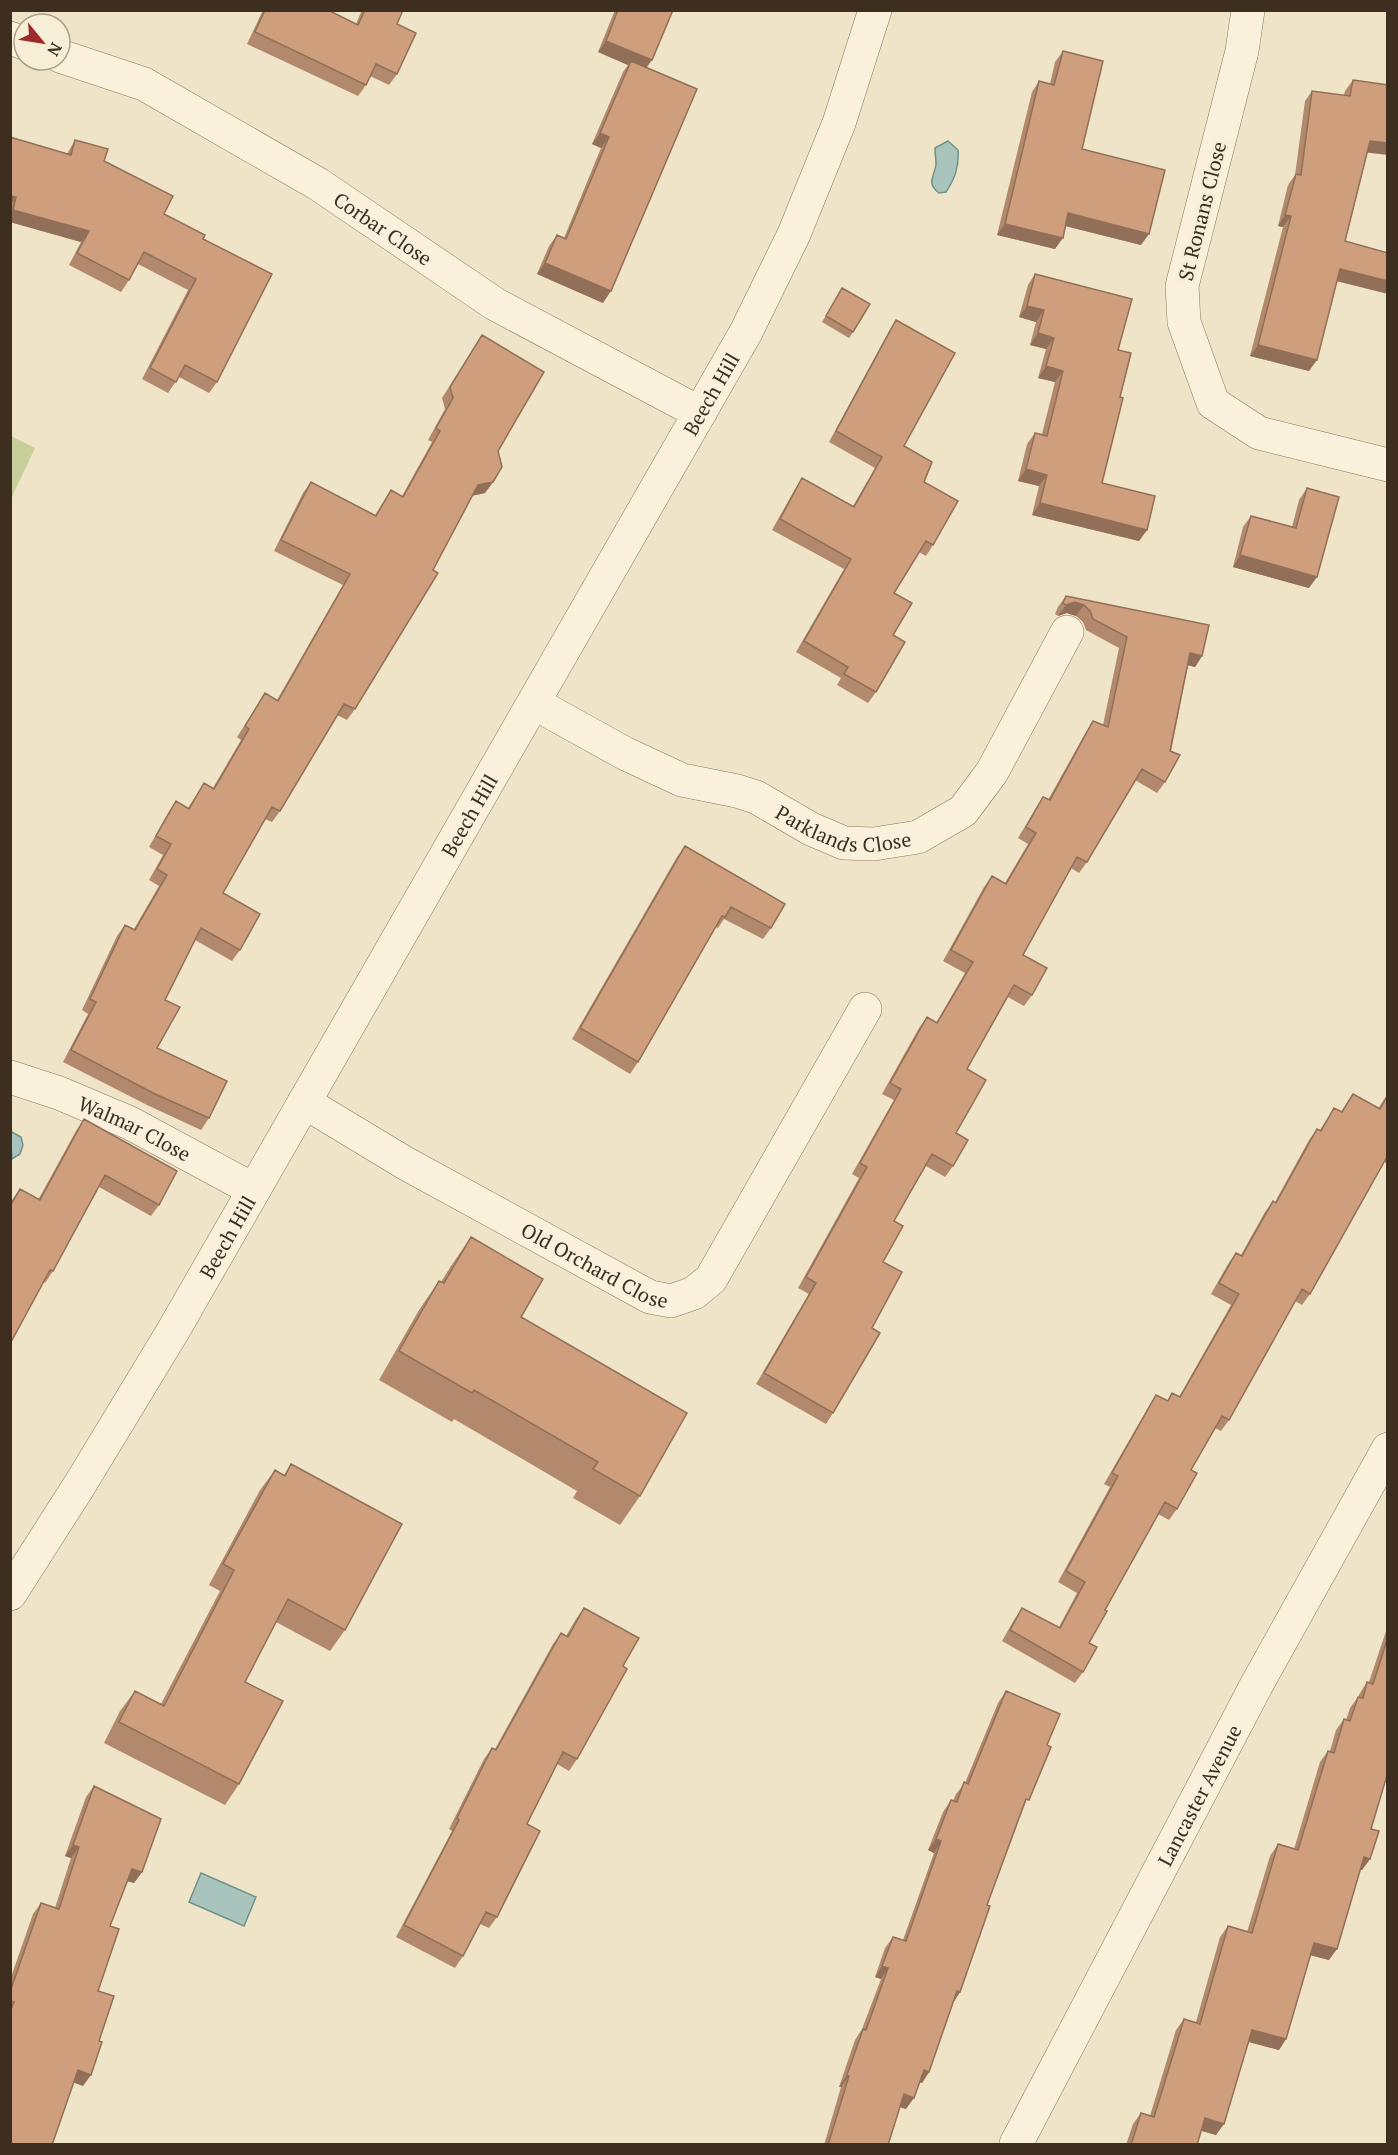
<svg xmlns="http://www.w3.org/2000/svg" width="1398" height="2155" font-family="'PT Serif',serif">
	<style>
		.green { fill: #c9cf9b }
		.water { fill: #a9c4bc; stroke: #6f938a; stroke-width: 1.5 }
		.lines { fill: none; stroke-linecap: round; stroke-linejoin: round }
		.minor-casing { stroke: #8d765c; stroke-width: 34 }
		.tertiary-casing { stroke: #8d765c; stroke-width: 34 }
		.minor { stroke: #faf1dc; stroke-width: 33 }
		.tertiary { stroke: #faf1dc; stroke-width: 33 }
		.wall { fill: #b2896c }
		.shaded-wall { fill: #916f58 }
		.building { fill: #cf9f7d; stroke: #916f58; stroke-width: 1.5 }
		.labels { text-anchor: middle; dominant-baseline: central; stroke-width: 6; stroke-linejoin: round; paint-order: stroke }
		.street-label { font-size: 20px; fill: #3d2e20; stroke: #f7eed8 }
	</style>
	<rect width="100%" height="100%" fill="#f0e4c8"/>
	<path class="green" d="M11,436l24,12 -24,51z"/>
	<path class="water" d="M948,141l10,9c1,18 -3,28 -12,42l-7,1c-13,-10 -5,-16 -3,-28 0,-6 -1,-11 -1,-17z
		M10,1131l11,6 2,8 -3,9 -8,5z
		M201,1873l55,24 -12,29 -55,-24z"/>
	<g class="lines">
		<defs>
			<g id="minor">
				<path d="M1248,10l-6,41 -60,235 2,36 29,81 46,30 129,32"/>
				<path d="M10,38l14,5"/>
				<path id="s1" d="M60,56l84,28 174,100 177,120 205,109"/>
				<path id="s2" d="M534,703l90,50 58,27 55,11 19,6 55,32 33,14 30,1 44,-7 45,-26 29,-39 75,-140"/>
				<path id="s3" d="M10,1077l49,16 71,30 124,67"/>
				<path id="s4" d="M304,1102l101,61 245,134 21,4 23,-8 17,-14 154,-270"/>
				<path id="s5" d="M1016,2144l241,-460 131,-235"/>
			</g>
			<g id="tertiary">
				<path id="s6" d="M10,1594l69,-108 94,-155 573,-999 48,-98 45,-111 36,-113"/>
			</g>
		</defs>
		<use href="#minor" class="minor-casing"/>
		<use href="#tertiary" class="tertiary-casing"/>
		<use href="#minor" class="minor"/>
		<use href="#tertiary" class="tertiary"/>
	</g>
	<path class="wall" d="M263,10h65l28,14 6,-14h41l-6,14v50l-8,11 -19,-9 -4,9 -8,11 -111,-52z
		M615,10h58l-21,50 -6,7 -43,236 -66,-29 12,-28 8,-11 7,3 37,-90 -9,-4 31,-72 5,-7 -30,-13z
		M1063,51l19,98 59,96 -75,-19 -11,23 -58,-14 35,-143 7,-11 11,3 5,-22z
		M1353,80l14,73 -22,88 -8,40 -28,90 -59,-15 33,-129 -5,-1 10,-41 7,-10 10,-74 7,-10 32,4 1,-4z
		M10,137l57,17 8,-14 29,21 60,53 39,25 14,143 -8,11 -30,-16 -11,16 -26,-14 46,-89 -50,-26 -9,16 -8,12 -52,-27 12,-23 -71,-20z
		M1035,274l83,76 2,47 -18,86 45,47 -8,11 -107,-26 7,-29 -21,-5 9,-37 8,-11 7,1 13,-52 -17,-4 8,-29 -16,-4 6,-23 -17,-5 9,-32z
		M842,288l11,44 -4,6 -27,-16z
		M896,320l8,126 20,36 9,63 -7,11 -7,-4 -25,41 -1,42 -17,57 -8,11 -31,-18 4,-7 -45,-26 48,-83 -72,-39 23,-41 7,-11 51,28 22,-38 -46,-26 60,-111z
		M482,335l16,116 -5,31 -8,11 -13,3 -117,213 -8,11 -10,-5 -57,96 -8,11 -7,-3 -42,74 17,57 -8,11 -37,-21 -30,60 -8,48 52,70 -8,12 -54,-25 -84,-43 25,-48 -6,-4 35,-74 8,-11 9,4 25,-43 -10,-6 14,-25 -14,-8 19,-34 8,-12 12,7 16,-25 9,5 28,-48 -4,-3 28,-44 12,7 66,-115 -69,-34 29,-58 8,-11 64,33 16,-25 11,6 30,-54 -4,-2 17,-31 -3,-11z
		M1307,488l2,100 -76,-21 10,-40 8,-11 41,11 7,-27z
		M1066,596l136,60 -7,11 -7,-2 -23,117 -8,11 -22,-13 -48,82 -8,11 -8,-5 -48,87 9,40 -8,11 -16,-9 -41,72 -11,64 -3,33 -8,11 -19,-11 -32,55 -11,41 -11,66 -39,85 -7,11 -70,-40 53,-90 -11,-6 61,-110 -7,-4 42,-74 -12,-6 37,-66 8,-11 9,6 29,-50 -22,-12 41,-74 8,-11 13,7 23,-39 -10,-6 18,-30 7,-11 5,3 38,-68 7,-11 10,4 16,-77 -33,-18 -3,-8 -7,-6 -9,-3 -9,3 -3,-2 3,-7z
		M685,846l86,82 -8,11 -39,-20 -6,9 -3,-1 -77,135 -8,12 -58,-35 105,-182z
		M1388,1093v71l-4,-2 -74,132 -8,11 -7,-4 -66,119 -8,11 -6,-3 -24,42 -14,39 -8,11 -11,-6 -53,96 -16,33 -6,29 -8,11 -73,-42 12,-21 8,-12 37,19 18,-34 -19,-11 52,-95 -6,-3 45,-78 7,-11 11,6 5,-8 7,4 52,-92 -20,-11 17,-30 8,-11 5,2 24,-43 8,-11 2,1 34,-62 8,-11 3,1 14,-22 7,4 12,-18 25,15z
		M84,1119l75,86 -8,11 -52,-29 -46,84 -8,12 -1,-1 -34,62v-141l10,-14 18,11 38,-69z
		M471,1237l50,80 119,179 -20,29 -47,-27 4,-7 -123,-72 -2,3 -73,-42 40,-70 20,-29 2,1 10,-16z
		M291,1464l54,166 -15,21 -54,-29 -31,60 -6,102 -14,21 -121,-62 16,-32 15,-20 26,13 59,-113 -11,-6 51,-95 15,-20 9,5z
		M584,1608l39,58 -46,93 -8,12 -12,-7 -30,60 -30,93 -8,11 -9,-4 -17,32 -8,12 -59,-31 56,-106 -3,-2 35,-70 8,-11 3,1 58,-105 8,-11 5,3 10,-17z
		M1388,1625v150h-1l-16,54 -1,30 -8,11h-2l-31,90 -19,-5 -24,84 -7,11 -30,-8 -33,93 -15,-4 -4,14h-71l7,-21 8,-11 9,3 26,-86 8,-11 12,3 24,-85 8,-11 19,6 23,-76 8,-12 16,5 26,-87 8,-11h2l6,-21 8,-11 2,1 4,-12 8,-11 2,-4 7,-11h2z
		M1006,1691l41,54 -60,160 -27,87 -7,11 -24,69 -7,11 -3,-1 -13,27 -6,-2 -12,38h-64l17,-58h-2l16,-47 7,-11 19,-50 -6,-2 10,-29 8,-11 10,3 31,-87 -6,-3 15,-38 8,-12 2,1 3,-7 9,-11 33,-80z
		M94,1786l48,86 -8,11 -7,-2 -17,45 -12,65 -15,95 -10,-4 -63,63v-165l23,-66 8,-11 14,5 16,-50 -6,-2 21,-59z"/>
	<path class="shaded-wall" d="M606,41l46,19 -8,11 -13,-10 -3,4 -30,-13z
		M600,133l9,4 -8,11 -9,-4z
		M1370,141l18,2v12l-26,-3z
		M10,196l6,1 -6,9z
		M13,210l76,21 -8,11 -71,-20v-9z
		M1068,213l81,21 -8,11 -80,-20z
		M1285,215l6,1 -8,11 -5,-1z
		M1005,224l58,14 -8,11 -58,-14z
		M545,263l66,28 -8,12 -66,-29z
		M1340,269l48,12v13l-56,-14z
		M1027,306l17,4 -8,12 -17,-5z
		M1038,333l16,5 -8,11 -16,-4z
		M1258,345l59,15 -8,11 -59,-15z
		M1046,366l17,5 -8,11 -17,-4z
		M1026,469l21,6 -8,11 -21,-5z
		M493,482l-8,11 -15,3 8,-11z
		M1040,503l107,27 -8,11 -107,-26z
		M1240,555l77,22 -8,11 -76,-21z
		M1075,602l9,3 -8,11 -9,-3 -9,3 8,-11z
		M1190,653l12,3 -7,11 -12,-3z
		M936,1839l5,2 -7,12 -6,-3z
		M73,1845l6,2 -8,11 -6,-2z
		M1364,1857l6,2 -8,11 -6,-1z
		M132,1869l10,3 -8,11 -10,-3z
		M1314,1943l23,6 -8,11 -23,-6z
		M882,1966l6,2 -7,11 -6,-2z
		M957,1991l3,1 -7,11z
		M1252,2030l34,9 -7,11 -34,-9z
		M78,2070l13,5 -8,11 -13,-5z
		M924,2070l5,2 -7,11 -6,-2z
		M847,2075l2,1 -8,11h-2z
		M904,2094l10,4 -8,11 -10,-3z
		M1205,2118l19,6 -8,11 -19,-6z"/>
	<path class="building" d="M265,10h63l30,15 7,-15h38l-6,14 19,9 -19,41 -21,-10 -10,21 -111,-53z
		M618,10h55l-21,50 -46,-19z
		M1063,51l40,10 -21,88 83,21 -16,64 -81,-21 -5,25 -58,-14 34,-143 15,4z
		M631,61l66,28 -86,202 -66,-28 12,-28 9,4 43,-102 -9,-4z
		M1353,80l35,5v58l-18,-2 -25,100 43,12v28l-48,-12 -23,91 -59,-15 33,-129 -6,-1 11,-41 5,1 11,-84 38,5z
		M10,137l61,18 4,-15 33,9 -4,12 69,35 -9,18 41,21 -2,4 69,35 -55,108 -32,-17 -9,17 -26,-14 46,-89 -52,-27 -15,28 -52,-27 12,-22 -76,-21 3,-13 -6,-1z
		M1035,274l97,25 -14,51 13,3 -11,44 3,1 -21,85 53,13 -8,34 -107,-27 7,-28 -21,-6 9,-36 12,3 16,-65 -17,-5 8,-28 -16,-5 6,-23 -17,-4z
		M842,288l28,16 -17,28 -27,-16z
		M896,320l59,33 -51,93 28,16 -8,20 34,19 -25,44 -7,-4 -32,52 18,10 -19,32 12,7 -29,50 -32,-18 4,-7 -44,-26 47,-82 -71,-40 22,-41 52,29 28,-50 -46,-26z
		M482,335l62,37 -46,79 4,16 -9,15 -15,3 -45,85 5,3 -83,136 -11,-5 -64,107 -8,-4 -49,86 37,21 -20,36 -39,-22 -36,72 15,7 -23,41 70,33 -18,37 -54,-24 -84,-44 25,-48 -6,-3 35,-74 10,5 32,-55 -10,-6 14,-25 -15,-8 20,-35 13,8 15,-26 10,6 35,-60 -4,-3 20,-33 13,8 72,-127 -69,-34 30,-58 65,34 15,-26 12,7 37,-66 -4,-3 17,-30 -3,-11z
		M1307,488l32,9 -22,80 -77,-22 11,-39 45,12z
		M1066,596l143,29 -7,31 -12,-3 -20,98 10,4 -15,27 -23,-13 -55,93 -10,-5 -54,98 24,13 -15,27 -18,-10 -47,84 19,11 -30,53 12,7 -15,26 -21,-12 -38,67 9,5 -20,36 19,10 -30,56 8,5 -47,80 -69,-40 52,-90 -10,-6 61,-110 -7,-4 41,-74 -11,-6 37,-66 10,6 36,-61 -22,-12 41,-74 14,8 30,-51 -10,-6 17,-30 7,3 43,-79 15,6 19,-90 -34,-18 -3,-8 -6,-6 -9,-3 -9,3 -3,-2z
		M685,846l100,58 -14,24 -40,-21 -6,10 -3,-1 -84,146 -58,-34z
		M1353,1094l27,15 8,-14v60l-78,139 -8,-5 -73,131 -7,-4 -31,54 6,3 -20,36 -12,-7 -60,108 2,1 -18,32 8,4 -14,25 -73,-42 12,-22 38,20 25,-46 -19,-11 52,-95 -6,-3 44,-78 12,6 4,-8 8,4 59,-103 -20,-11 17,-30 6,3 31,-55 3,2 41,-74 4,2 13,-23 8,4z
		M84,1119l93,52 -18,34 -54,-30 -52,96 -3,-1 -40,74v-138l10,-17 20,11z
		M471,1237l72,42 -22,38 166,96 -47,83 -47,-27 5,-7 -124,-72 -2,3 -73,-42 40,-70 5,2z
		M291,1464l111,60 -57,106 -57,-31 -43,83 38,19 -44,83 -120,-62 16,-31 29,15 70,-136 -11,-6 52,-94 10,6z
		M584,1608l55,30 -16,28 4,3 -50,90 -14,-7 -36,72 13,7 -43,86 -11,-5 -23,44 -59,-31 55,-105 -2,-2 35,-70 4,2 65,-117 7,4z
		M1388,1637v135l-17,57 8,2 -9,28 -6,-2 -27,92 -23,-6 -28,96 -34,-9 -28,94 -19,-6 -8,27h-66l10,-32 13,4 30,-98 16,5 28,-98 24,7 26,-89 20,6 30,-99 6,2 10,-34 6,2 8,-24 5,1 4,-16 6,2z
		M1006,1691l54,23 -13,31 4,2 -22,53 -3,-1 -39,106 3,1 -30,86 -3,-1 -28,81 -5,-2 -10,28 -10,-4 -16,51h-60l21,-69 -2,-1 16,-46 3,1 22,-62 -6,-2 11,-29 13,4 35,-100 -5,-2 15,-39 6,2 7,-20 4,2z
		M94,1786l67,33 -19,53 -10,-3 -22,57 9,3 -21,62 16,5 -15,45 3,1 -11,33 -13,-5 -26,75h-42v-133l4,-10 -4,-1v-9l31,-89 18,6 20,-62 -6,-2z"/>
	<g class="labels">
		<g class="street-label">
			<text transform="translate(1202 211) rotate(-76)">St Ronans Close</text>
			<text stroke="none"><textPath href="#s1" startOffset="368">Corbar Close</textPath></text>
			<text stroke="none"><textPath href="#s6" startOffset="1390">Beech Hill</textPath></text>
			<text stroke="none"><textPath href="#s6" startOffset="904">Beech Hill</textPath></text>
			<text stroke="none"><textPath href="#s2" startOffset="339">Parklands Close</textPath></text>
			<text stroke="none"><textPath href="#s3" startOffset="135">Walmar Close</textPath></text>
			<text stroke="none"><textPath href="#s6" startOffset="418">Beech Hill</textPath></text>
			<text stroke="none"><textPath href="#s4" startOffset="334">Old Orchard Close</textPath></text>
			<text stroke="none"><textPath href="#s5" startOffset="394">Lancaster Avenue</textPath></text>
		</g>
	</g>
	<rect width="1398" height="2155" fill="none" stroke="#3d2e20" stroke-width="24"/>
	<g transform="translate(42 42) rotate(120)"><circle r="28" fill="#f7eed8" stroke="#ada18e" stroke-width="1.5"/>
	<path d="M0-4.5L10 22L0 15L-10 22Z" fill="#9e2a2b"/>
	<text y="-9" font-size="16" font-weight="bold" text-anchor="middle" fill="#3d2e20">N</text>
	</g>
</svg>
